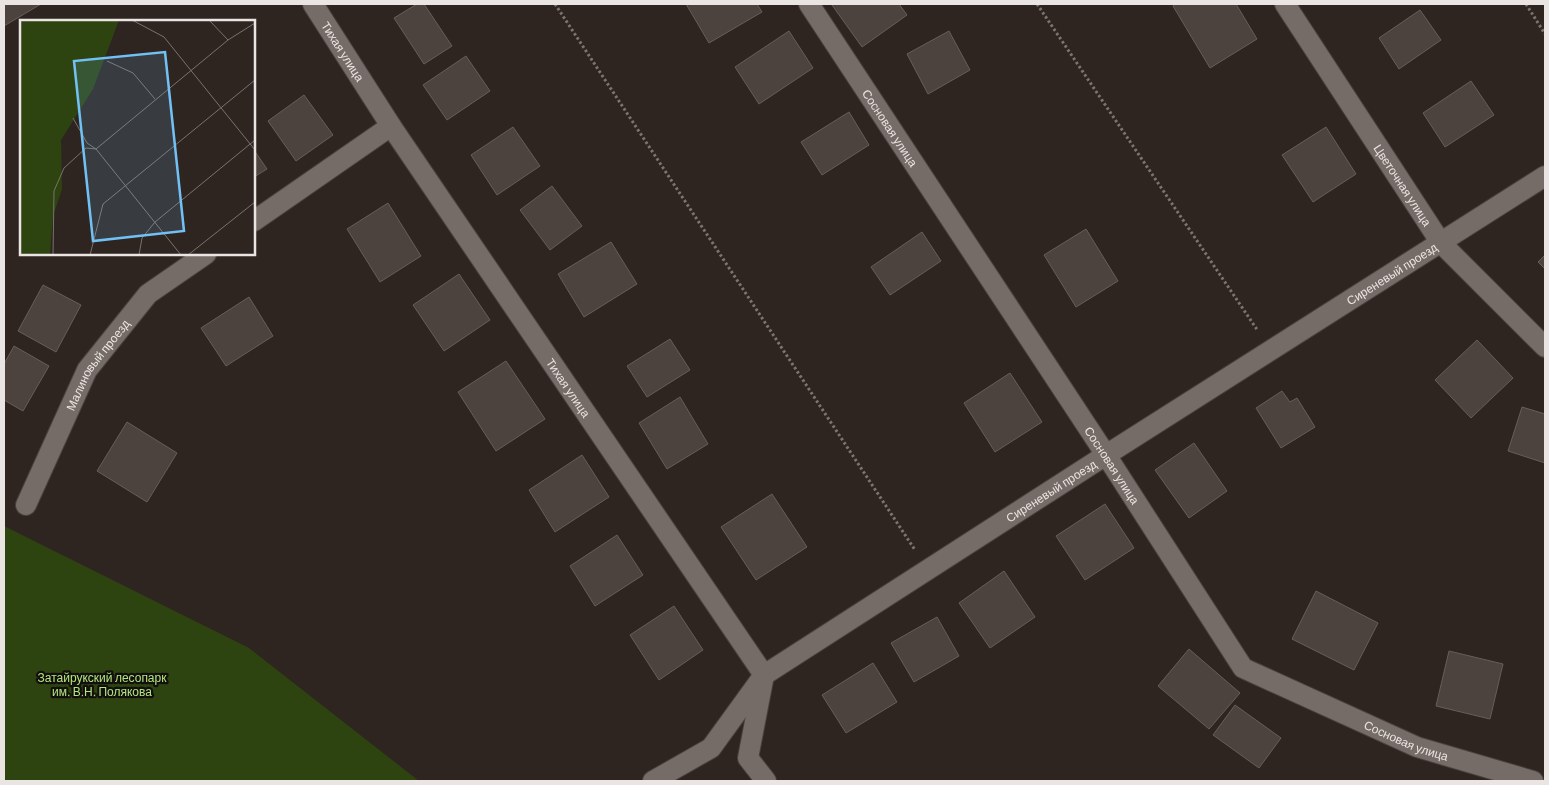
<svg xmlns="http://www.w3.org/2000/svg" width="1549" height="785" font-family="Barlow,sans-serif">
	<style>
		.green { fill: #2d4411 }
		.building { fill: #4c433e; stroke: #675e59 }
		.lines { fill: none; stroke-linecap: round; stroke-linejoin: round }
		.minor-casing { stroke: #49423f; stroke-width: 22 }
		.path { stroke: #7b7470; stroke-width: 3; stroke-dasharray: 2.5 2.5; stroke-linecap: butt }
		.minor { stroke: #766c67; stroke-width: 20 }
		.labels { text-anchor: middle; dominant-baseline: central; stroke-width: 4.5; stroke-linejoin: round; paint-order: stroke }
		.street-label { font-size: 12px; fill: #eae5e2; stroke: #130f0e }
		.park-label { font-size: 12px; fill: #b0e67b; stroke: #130f0e }
		.inset-road { fill: none; stroke: #79726e; stroke-width: 1 }
		.view { fill: #72c1f5; fill-opacity: 0.15; stroke: #72c1f5; stroke-width: 2.5 }
		.inset-edge { fill: none; stroke: #eae5e2; stroke-width: 2.5 }
	</style>
	<rect width="100%" height="100%" fill="#2e2521"/>
	<path class="green" d="M4,526l245,122 170,133h-415z"/>
	<path class="building" d="M4,4h37l-37,22z
		M417,4h7l28,42 -28,18 -30,-46z
		M686,4h71l5,8 -53,31z
		M834,4h65l8,11 -45,32 -30,-42z
		M1176,4h60l21,35 -47,29 -37,-62z
		M1420,10l21,30 -42,29 -20,-31z
		M789,31l24,37 -54,36 -24,-37z
		M949,31l21,39 -42,24 -21,-40z
		M466,56l24,35 -43,29 -24,-35z
		M1471,81l23,34 -49,32 -22,-34z
		M304,95l29,40 -37,26 -28,-40z
		M849,112l20,33 -47,30 -21,-33z
		M513,127l27,39 -43,29 -26,-40z
		M1326,127l30,47 -43,28 -31,-47z
		M254,150l13,19 -13,8z
		M552,186l30,40 -32,24 -30,-40z
		M388,203l33,53 -41,26 -33,-53z
		M1086,229l32,52 -42,26 -32,-52z
		M922,232l19,29 -51,34 -19,-28z
		M611,242l26,42 -53,33 -26,-43z
		M1545,255v14l-7,-7z
		M459,274l31,46 -46,31 -31,-46z
		M43,285l38,20 -25,47 -38,-21z
		M249,297l24,39 -47,30 -25,-38z
		M670,339l20,31 -43,27 -20,-31z
		M1477,340l36,38 -42,40 -36,-38z
		M14,346l35,20 -26,45 -19,-11v-36z
		M506,361l39,58 -49,32 -38,-59z
		M1010,373l32,49 -47,30 -31,-49z
		M1282,391l8,11 7,-4 18,29 -34,21 -25,-40z
		M680,397l28,47 -41,25 -28,-46z
		M1522,407l23,7v49l-37,-12z
		M127,422l50,31 -30,49 -50,-31z
		M1194,443l33,48 -38,27 -34,-48z
		M582,455l27,42 -54,35 -26,-42z
		M772,494l35,53 -51,33 -35,-53z
		M1105,504l29,44 -49,32 -29,-44z
		M617,535l26,40 -48,31 -25,-40z
		M1004,571l31,46 -45,31 -31,-45z
		M1316,591l62,32 -24,47 -62,-31z
		M674,606l29,44 -44,30 -29,-45z
		M937,617l22,39 -45,26 -23,-39z
		M1189,649l51,44 -31,36 -51,-43z
		M1449,651l54,13 -13,55 -54,-13z
		M873,663l24,39 -51,31 -24,-38z
		M1235,705l46,33 -22,30 -46,-33z"/>
	<g class="lines">
		<defs>
			<g id="minor">
				<path id="s1" d="M313,4l78,122 373,549 -16,83 18,23"/>
				<path id="s2" d="M809,4l297,451 137,213 174,79 116,34"/>
				<path id="s3" d="M1285,4l156,239 104,104"/>
				<path d="M254,221l137,-95"/>
				<path id="s4" d="M26,505l61,-135 61,-76 58,-40"/>
				<path id="s5" d="M653,781l58,-33 53,-73 342,-220 439,-279"/>
			</g>
		</defs>
		<use href="#minor" class="minor-casing"/>
		<path class="path" d="M555,4l360,546
			M1037,4l221,327
			M1526,4l19,30"/>
		<use href="#minor" class="minor"/>
	</g>
	<g class="labels">
		<g class="street-label">
			<text stroke="none"><textPath href="#s1" startOffset="56">Тихая улица</textPath></text>
			<text stroke="none"><textPath href="#s2" startOffset="148">Сосновая улица</textPath></text>
			<text stroke="none"><textPath href="#s3" startOffset="216">Цветочная улица</textPath></text>
			<text stroke="none"><textPath href="#s5" startOffset="902">Сиреневый проезд</textPath></text>
			<text stroke="none"><textPath href="#s4" startOffset="158">Малиновый проезд</textPath></text>
			<text stroke="none"><textPath href="#s1" startOffset="461">Тихая улица</textPath></text>
			<text stroke="none"><textPath href="#s2" startOffset="552">Сосновая улица</textPath></text>
			<text stroke="none"><textPath href="#s5" startOffset="498">Сиреневый проезд</textPath></text>
			<text stroke="none"><textPath href="#s2" startOffset="972">Сосновая улица</textPath></text>
		</g>
		<g class="park-label">
			<text x="102" y="677">Затайрукский лесопарк<tspan x="102" dy="14">им. В.Н. Полякова</tspan></text>
		</g>
	</g>
	<g transform="translate(20 20)">
		<rect width="235" height="235" fill="#2e2521"/>
		<path d="M0,0h99l-26,69 -32,51 1,49 -9,27 -3,39h-30z" fill="#2d4411"/>
		<path class="inset-road" d="M112,0l32,17 91,113M189,0l19,20M87,41l26,12 22,26M53,98l14,25 9,6 85,106M33,235l1,-64 10,-23 22,-20 10,1 132,-109 27,-17M70,235l13,-51 152,-124M119,235l3,-17 13,-16 100,-82M168,235l67,-53"/>
		<path class="view" d="M145,32l19,179 -91,10 -19,-180z"/>
		<rect width="235" height="235" class="inset-edge"/>
	</g>
	<rect width="1549" height="785" fill="none" stroke="#eae5e2" stroke-width="10"/>
</svg>
